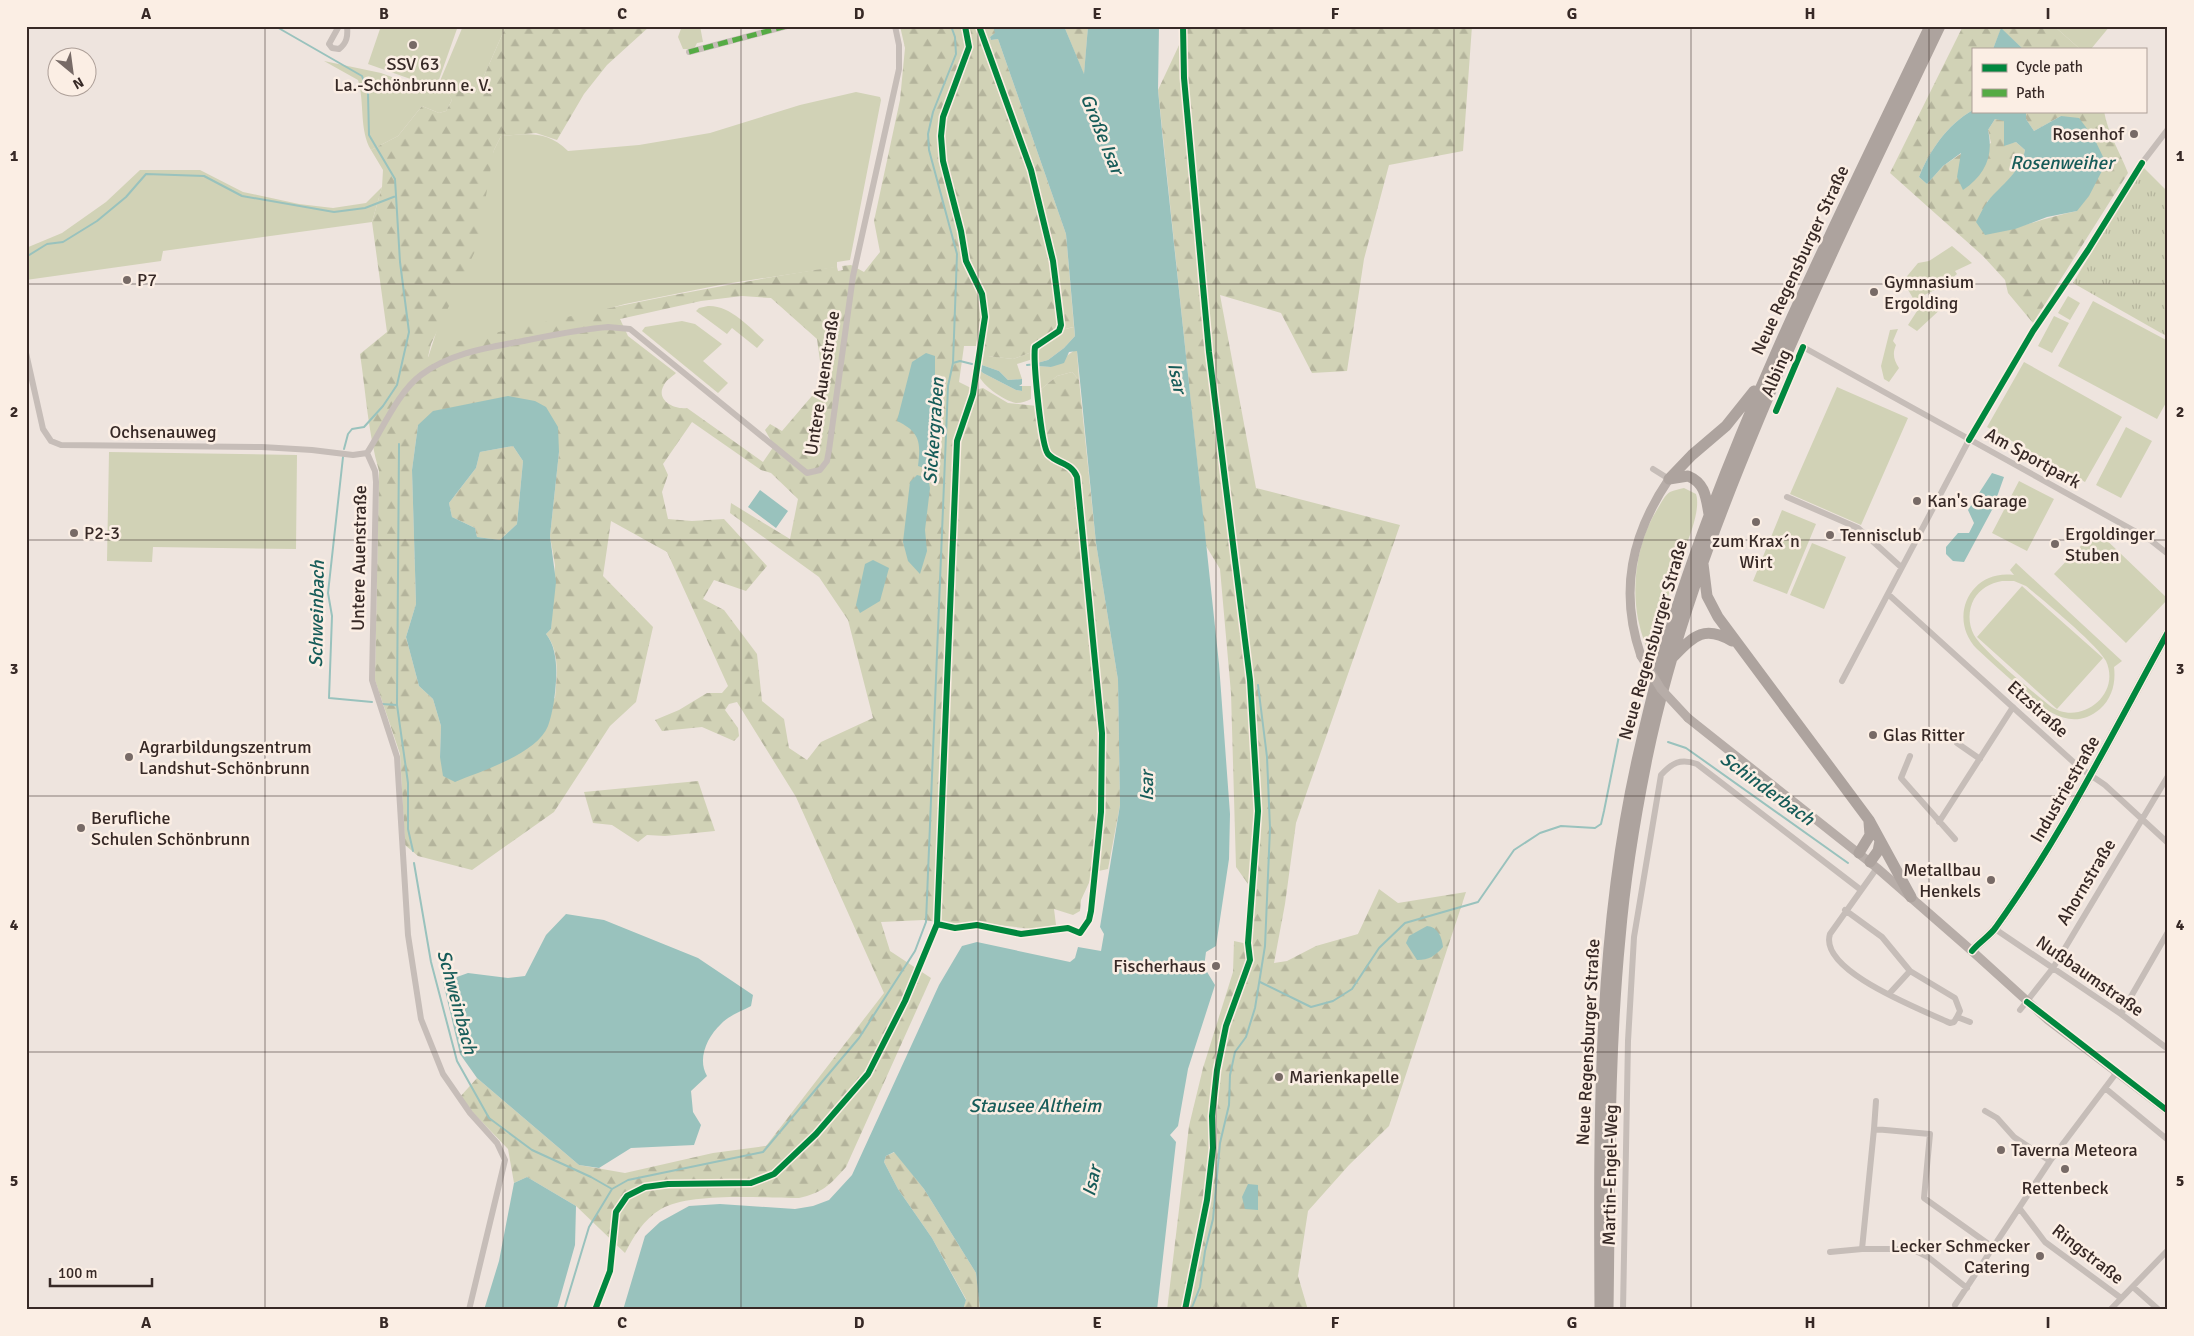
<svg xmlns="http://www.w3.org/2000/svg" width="2194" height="1336" font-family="Signika,sans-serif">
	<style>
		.grass { fill: #d1d2b6; fill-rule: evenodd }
		.forest { fill: url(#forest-firs); fill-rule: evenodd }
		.park { fill: url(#park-tufts) }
		.water { fill: #99c2bd; fill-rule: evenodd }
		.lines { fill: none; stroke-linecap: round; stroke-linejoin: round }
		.stream { stroke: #99c2bd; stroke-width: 2 }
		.street { stroke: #c6bdb8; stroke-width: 6 }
		.secondary { stroke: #b7ada8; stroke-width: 9 }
		.highway { stroke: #ada39e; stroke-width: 11 }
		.secondary-bridge { stroke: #b7ada8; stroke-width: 9 }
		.quiet { stroke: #55ab44; stroke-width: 5; stroke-dasharray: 10 5; stroke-linecap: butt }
		.cycleway-casing { stroke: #fbeee4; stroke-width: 9 }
		.cycleway { stroke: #00873e; stroke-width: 6 }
		.grid { fill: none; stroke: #372926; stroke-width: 1; stroke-opacity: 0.55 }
		.poi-dot { fill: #776a66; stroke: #fbeee4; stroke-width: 2 }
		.labels { text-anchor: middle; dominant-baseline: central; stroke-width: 5; stroke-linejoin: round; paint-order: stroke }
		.poi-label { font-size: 18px; fill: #372926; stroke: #fbeee4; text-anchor: start }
		.street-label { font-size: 18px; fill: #372926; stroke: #fbeee4 }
		.water-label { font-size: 19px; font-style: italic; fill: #175c59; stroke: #fbeee4 }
		.neatline { fill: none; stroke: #372926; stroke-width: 2 }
		.grid-label { font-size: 16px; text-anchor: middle; font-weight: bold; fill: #372926 }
	</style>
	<defs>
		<pattern id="forest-firs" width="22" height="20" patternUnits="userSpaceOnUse" patternTransform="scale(1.25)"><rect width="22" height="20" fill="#d1d2b6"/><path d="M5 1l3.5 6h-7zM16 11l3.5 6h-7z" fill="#b4b49c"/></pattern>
		<pattern id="park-tufts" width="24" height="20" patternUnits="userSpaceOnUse" patternTransform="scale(1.25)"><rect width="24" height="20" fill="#d1d2b6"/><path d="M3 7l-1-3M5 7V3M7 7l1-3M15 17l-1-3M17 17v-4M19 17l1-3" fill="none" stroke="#b4b49c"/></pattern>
	</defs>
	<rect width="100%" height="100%" fill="#eee4de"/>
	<path class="grass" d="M381,26h77l-22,62 -68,-24z
		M463,26h43l-30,68 -32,-7 8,13 -6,11 -7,2 -17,-7 -24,30 -27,14c-12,-20 -6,-47 -13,-70l-34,-19 57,12 54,20z
		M682,26h18l3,16 -6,1 -3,6h-11l-5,-12z
		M2054,26h56l-19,23h-11z
		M856,92l24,5 1,3 -31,160 -13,2v5l-112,17 -100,20 -197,54 66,-208 7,-14c28,-2 45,-6 67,15l71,-6 71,-12 90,-28z
		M140,170h60l43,22 56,12 34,4 33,-5 16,-16 -10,35 -209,29 -2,10 -135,19v-32l36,-15 44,-31z
		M1952,246l20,17 -17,8 2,3 -14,12 -29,14 -11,-19 15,-18 11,-2z
		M2068,296l12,7 -10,17 -12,-7z
		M1928,298l16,8 -27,25 -9,-6 11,-17 -2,-4z
		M2093,301l75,40v58l-11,20 -99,-53z
		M708,306c22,-1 41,21 56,34l-7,8 -25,-20 -5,6 -31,-23 3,-3z
		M2054,316l15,7 -17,30 -14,-7z
		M682,321l13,3 27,20 -19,17 25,22 -10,10 -76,-62 3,-4z
		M1074,327l1,9 -11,12 -16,12 -11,3 1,-18 23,-15z
		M1898,329l-5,12 3,4c-4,9 -2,15 3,23l-10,14 -5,-3 -3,-13 9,-36z
		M982,346l6,10 25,3 19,-7 1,7 -16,5 5,15 -14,1 -9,-9 -20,-7z
		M1075,350l2,1 2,29 -7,-8 -15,4 -17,14 -3,-24 14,1z
		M2024,362l98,55 -37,65 -98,-55z
		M978,368l5,5 33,17 6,1v-5h9v13c-4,2 -9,4 -15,4 -12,-2 -42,-22 -38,-35z
		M1837,387l71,31 -47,107 -71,-31z
		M2126,427l26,14 -31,57 -25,-13z
		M109,452l188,3 -1,94 -143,-2 -1,15 -45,-1z
		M2019,481l35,18 -27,52 -35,-18z
		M1684,488l12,6c7,22 -19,69 -25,92 -7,26 -11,51 -18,76 -7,-14 -12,-28 -15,-43 -7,-37 0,-80 20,-111 3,-5 7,-13 12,-16 4,-2 10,-3 14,-4z
		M1782,510l34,14 -29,70 -34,-13z
		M2096,530l72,69 -42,44 -72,-69z
		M1812,543l34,14 -22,52 -34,-14z
		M2016,563l106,98 -8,6c2,16 -2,31 -14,42 -31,26 -60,-3 -83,-24 -14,-12 -27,-24 -40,-36 -30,-31 -7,-80 37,-74l-4,-5zM2002,581h12l12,5c16,13 72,59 80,75 16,35 -28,67 -57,44 -16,-13 -66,-54 -75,-70 -6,-11 -6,-25 0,-36 6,-10 16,-16 28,-18z
		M2022,586l81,72 -46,51 -80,-72z"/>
	<path class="forest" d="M506,26h144l-43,39 -23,29 -27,46 -21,-7 -35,3 -7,14 -17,97 -46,97 -3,13 22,-14c127,-29 254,-56 384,-76h3l1,4 5,-1 -1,-4 9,-1 13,7 16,-20 -6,-31 26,-121 5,-52 -5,-22h93l3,7 -6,4 1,3 7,-1 68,195 8,93c-14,3 -40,8 -42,25l-19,7 -26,-3 -5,-10h-18l-5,36 16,8 8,-2 25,15 29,3 4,-1 -1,-15 17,-14 15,-4 7,8 17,163 22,137 2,125 -12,64 -14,3 -13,28 -1,11 -7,4 -19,-6 2,16 -24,4 -43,-5h-39l-26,-4 -43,2 9,29 41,27 -85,189c-16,18 -24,26 -47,31 -36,0 -109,-6 -138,11 -18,11 -27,27 -36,44l-49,-47 -49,-29 -13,6 -6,-34 -49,-51 18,-20 102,87 46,8 88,-20 53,-7 118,-153 -88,-196 -59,-95 -8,2 -4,6 13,18 1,8 -5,5 -32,-14 -40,4 -7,-11 24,-10 28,-17h15l6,-7 -61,-134 -56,-31 -8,55 50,51 -17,75 -26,24 -56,86 -82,58 -54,-14 -13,-11 -5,-91 -25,-74 4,-209c-11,-38 -13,-78 -19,-117l27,-22 -15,-110 10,-35 1,-17 -12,-20 27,-14 24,-30 17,7 7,-2 6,-11 -9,-13 33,7zM742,296l29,2 46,41 6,44 -41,48 -12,-7 -5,6 9,16 -11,16 -76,-54c-13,2 -32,-8 -23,-23 2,-5 8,-8 12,-12l-48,-37 -8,-17 81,-18zM692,422l69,48 10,3 27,26 -8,40 -59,-36 -1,10 89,64 29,43 25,98 -52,24 -14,18 -18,-12 -5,-29 -22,-18 -5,-47 -33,-44 -21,-11 11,-19 32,11 21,-25 -43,-47 -32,2 -24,-2 -6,-27 6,-17 -5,-11zM418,425l141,27 -9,84 5,29 -4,64 -5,5c14,17 11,43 9,64l-115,59 1,-31 -8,-27 -14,-13 -13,-49 10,-33 -4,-134z
		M1064,26h24l-4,49z
		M1188,26h284l-9,125 -74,14 -25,94 -17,112 -35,2 -31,-60 -61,-18 36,193 144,37 -104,298 -11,81 -11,59 13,-2 29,-15 42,-12 21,-45 19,14 68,-11 -77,234 -40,39 -41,46 -10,65 10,34h-141l22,-184 14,-58 30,-96 1,-31 14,3 3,-3 2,-50 -17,-24 -5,-174 -11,-124 -14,-23 -48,-456z
		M1963,26h91l26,23h-57l-22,-20 -8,20h-20v61c-26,15 -43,40 -54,67l8,7 16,-18 19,-13 -1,7 30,-17 -3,-13 7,-11 9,1v25l12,-3 9,8c-4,21 -24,38 -38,52l-3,32c32,-4 62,-17 93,-23l-16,-95 -27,15 -8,-12v-8h78c4,23 16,41 24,62l-95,150 -25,-30 -3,-13 -22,-24 -93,-83z
		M513,446l10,15 -6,63 -17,16 -23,-3 -2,-9 -23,-11 -3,-14 27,-35 4,-16z
		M698,781l17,50 -50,5 -18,-1 -9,7 -26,-17 -19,-2 -9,-31z
		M895,1152l29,37 52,84 4,37h-17l3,-11 -34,-61 -34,-49 -14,-27 2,-6z"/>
	<path class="park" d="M2143,167l25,25v145l-95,-54z"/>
	<path class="water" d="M993,26h71l20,48 4,-48h71l-1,64 5,51 56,523 11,150 -1,45 -13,87 -10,6 -2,15 11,18 -27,84 -10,57 -8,9 6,7 -19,168h-177l-4,-37 -52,-84 -30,-37 -8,4 -2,6 14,27 34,49 34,62 -3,10h-340l22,-74 15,-14 29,-16 31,-2 75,5 18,-3 16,-6 23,-25 87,-190 23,-39 15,-4 93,20 5,-4 3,-11 23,4 3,-17 -4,-7 20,-122 -2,-125 -22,-137 -19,-192 -8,1 -5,11 -13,4 -14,-1v-3l11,-3 16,-12 11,-12 -9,-102 -68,-195 -7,1 -1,-3 5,-4z
		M2001,28l22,21h-30z
		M1973,110l53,1v8l8,12 27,-15 18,2 15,20 12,25 -17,33 -12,15 -30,6 -32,12 -30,6 -9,-13c4,-7 7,-15 12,-21 13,-16 33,-29 37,-51l-9,-8 -12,4v-25l-9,-2 -7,11c6,26 -3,45 -25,60l-6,-13 4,-24 -18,13 -16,18 -8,-7c11,-27 28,-52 54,-67z
		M926,353l9,3v96l-6,5 1,13 -12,-4c3,-24 2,-34 -21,-45l15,-59z
		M979,364l20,7 9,9 14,-1v5l-3,2h3v5l-6,-1 -33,-17 -5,-5z
		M508,396l27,5 11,6 12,20 1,25 -9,84 6,46 -5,47 -5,5c10,12 11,32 10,47 -1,15 -3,31 -8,45 -11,28 -67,45 -93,56l-12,-6 -3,-19 1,-31 -8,-27 -14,-13 -13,-49 10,-33 -4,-134 6,-45 15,-14zM513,446l10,15 -6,63 -17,16 -23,-3 -2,-9 -23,-11 -3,-14 27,-35 4,-16z
		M1992,473l12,4 -11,31 -29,54 -11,-1 -7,-7v-7l12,-14h11l5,-10 -6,-13z
		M917,475l11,3 2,10 -5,42 2,21 -7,23 -12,-13 -5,-19 7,-60z
		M760,490l28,21 -12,17 -28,-21z
		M873,560l16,8 -9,33 -20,12 -4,-8 9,-41z
		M566,914l38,6 94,38 55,37 -2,11c-9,5 -23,10 -30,18 -14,13 -24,35 -14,52l-16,15 2,21 8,13 -7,20 -63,3 -32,20 -20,-3 -102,-87 -17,-24 -17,-72 25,-9 40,5 17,-2 21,-41z
		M1427,926c11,1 15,11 16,21 -8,9 -14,13 -26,13l-11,-17 3,-7z
		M527,1177l49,29 -1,39 -17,60 -2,5h-72l15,-49 15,-78z
		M1248,1184l10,1v25l-13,-1 -3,-12z"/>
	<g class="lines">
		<path class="stream" d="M275,26l87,50 6,17 1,42 26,44 5,83 9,70 -12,53 -14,21 -19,21 -12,2 -4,5 -4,15
			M26,257l21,-13 16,-2 34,-21 29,-24 20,-23 58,2 38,20 92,16 31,-4 31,-12
			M953,363l7,-2 12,3
			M1027,365l10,-1
			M399,444l-2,261 11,78v46l5,22
			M343,457l-15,136 4,23 -3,82 43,4
			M382,704l15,1
			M1668,742l18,6 162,115
			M414,863l17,99 26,99 32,57 43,32 59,27 21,12
			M1260,982l51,25 22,-6 19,-12 27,-41 26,-25 73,-21 36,-52 26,-17 21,-7 34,2 6,-4 3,-13 15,-75 13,-2
			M564,1310l25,-83 23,-38 16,-9 135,-28 96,-114 56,-87 11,-29 22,-536 5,-23 4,-109 -28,-104 -1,-16 5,-22 23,-58 -1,-17 -4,-11
			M1191,1310l9,-23 5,-36 8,-32 7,-76 9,-38 1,-30 5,-23 11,-15 9,-29 10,-62 5,-118 -3,-71 -9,-72"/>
		<path class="street" d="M339,26l-10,18 3,4 7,1c8,-6 9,-13 8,-23
			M689,52l98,-26
			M2142,163l26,-34
			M26,353l17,76 8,12 10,4 201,2 50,3 41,5 14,-2
			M1776,411l27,-64 346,192 19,15
			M367,453c15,-23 31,-61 54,-78 32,-24 73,-28 112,-36 25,-5 50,-10 75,-12l22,2 177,144 13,-3 7,-9 2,-11 24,-174 46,-207v-24l-4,-19
			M367,453l8,18 1,11 -4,198 25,77 11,178 13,84 22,55 27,39 27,30 8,17 -36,150
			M1653,469l16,10
			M1787,497l71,31 43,39
			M1889,595l191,173 25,17 63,58
			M1842,681l127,-241
			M1957,743l23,16
			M1910,756l-9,22 54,61
			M1939,822l74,-115
			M1877,868l-47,66c-12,37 93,76 120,89l4,-1 3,-5 13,5
			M1845,910l37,27 28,34 45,27 5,13 -3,6
			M1995,929l126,85 47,35
			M1889,994l21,-23
			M2020,1010l33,-42 115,-192
			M2121,1014l47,-82
			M2105,1088l63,52
			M1985,1111l12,7 17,19 36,24
			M1874,1129l2,-28
			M2020,1209l25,33 76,56
			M1830,1252l32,-3
			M2133,1287l26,23
			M1967,1288l-39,-31 -16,-8h-50l12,-120 56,5 -6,64 70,50
			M1955,1305l95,-144 67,-89
			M1623,1310l5,-269 6,-104 27,-162c11,-12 19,-17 36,-11l164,126
			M2110,1310l58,-60"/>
		<path class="secondary" d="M1641,656c-22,-64 -10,-121 28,-177
			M1688,718l189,150 95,83 76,69 120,91
			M1972,951c7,-9 18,-15 24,-24 67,-93 117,-195 172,-295"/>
		<path class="highway" d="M1669,479l23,-24 34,-29 28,-35
			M1669,479l19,-3c17,7 18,21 21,38
			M1703,564l4,32 11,21 151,203 42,77
			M1672,658c21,-21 31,-34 60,-17
			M1859,853l11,-18 -1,-13
			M1870,862l8,-11 2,-10
			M1600,1310c-1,-186 -3,-376 39,-558 12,-53 25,-106 42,-157 65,-196 160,-382 249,-569
			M1608,1310c2,-124 0,-249 12,-372 5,-60 15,-120 27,-180 24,-117 66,-229 112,-339 55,-133 119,-263 181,-393"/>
		<path class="secondary-bridge" d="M1641,656l20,33 27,29"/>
		<path class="quiet" d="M689,52l98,-26"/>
		<defs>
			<path id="cycleway" d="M1183,26l1,52 25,274 41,328 8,131 -10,132 2,17 -24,66 -9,44 -5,46 1,32 -6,52 -22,110
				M1776,411l27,-64
				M1969,440l64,-109 55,-81 54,-87
				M937,924l18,4 22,-3 44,9 47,-6 12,5 9,-13 2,-9 10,-99 1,-79 -25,-256c-6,-15 -20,-13 -29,-23 -7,-9 -15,-94 -13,-107l24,-16 2,-6 -8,-64 -22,-91 -52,-144
				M1972,951c7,-9 18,-15 24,-24 67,-93 117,-195 172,-295
				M2027,1002l141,109
				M595,1310l15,-39 6,-59 11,-16 18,-9 23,-3 83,-1 23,-9 42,-40 52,-60 37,-73 32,-77 20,-483 16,-47 12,-77 -3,-23 -16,-33 -5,-30 -18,-70 -2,-25 2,-19 26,-70 -4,-21"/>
		</defs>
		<use href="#cycleway" class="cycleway-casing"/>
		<use href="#cycleway" class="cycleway"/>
	</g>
	<path class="grid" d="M265,26v1284M503,26v1284M741,26v1284M978,26v1284M1216,26v1284M1454,26v1284M1691,26v1284M1929,26v1284M26,284h2142M26,540h2142M26,796h2142M26,1052h2142"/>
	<g class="poi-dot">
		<circle cx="413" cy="45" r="5"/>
		<circle cx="2134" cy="134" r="5"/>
		<circle cx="127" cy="280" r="5"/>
		<circle cx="1874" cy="292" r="5"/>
		<circle cx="1917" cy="501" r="5"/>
		<circle cx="1756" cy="522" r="5"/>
		<circle cx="74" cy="533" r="5"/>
		<circle cx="1830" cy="535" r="5"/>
		<circle cx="2055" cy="544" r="5"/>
		<circle cx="1873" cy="735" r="5"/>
		<circle cx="129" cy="757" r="5"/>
		<circle cx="81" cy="828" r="5"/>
		<circle cx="1991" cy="880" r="5"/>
		<circle cx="1216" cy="966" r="5"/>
		<circle cx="1279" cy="1077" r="5"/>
		<circle cx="2001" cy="1150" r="5"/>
		<circle cx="2065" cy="1169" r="5"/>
		<circle cx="2040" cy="1256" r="5"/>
	</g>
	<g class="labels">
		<g class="poi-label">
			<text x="413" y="64" text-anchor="middle">SSV 63<tspan x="413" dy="21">La.-Schönbrunn e. V.</tspan></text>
			<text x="2124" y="134" text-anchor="end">Rosenhof</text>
			<text x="137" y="280">P7</text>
			<text x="1884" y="282">Gymnasium<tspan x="1884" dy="21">Ergolding</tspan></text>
			<text x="1927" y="501">Kan's Garage</text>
			<text x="84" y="533">P2-3</text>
			<text x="2065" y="534">Ergoldinger<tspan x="2065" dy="21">Stuben</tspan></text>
			<text x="1840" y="535">Tennisclub</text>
			<text x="1756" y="541" text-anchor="middle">zum Krax´n<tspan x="1756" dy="21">Wirt</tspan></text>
			<text x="1883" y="735">Glas Ritter</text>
			<text x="139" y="747">Agrarbildungszentrum<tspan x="139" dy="21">Landshut-Schönbrunn</tspan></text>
			<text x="91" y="818">Berufliche<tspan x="91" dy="21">Schulen Schönbrunn</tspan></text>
			<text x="1981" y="870" text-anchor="end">Metallbau<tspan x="1981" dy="21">Henkels</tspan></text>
			<text x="1206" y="966" text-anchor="end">Fischerhaus</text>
			<text x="1289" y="1077">Marienkapelle</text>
			<text x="2011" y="1150">Taverna Meteora</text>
			<text x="2065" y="1188" text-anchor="middle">Rettenbeck</text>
			<text x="2030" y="1246" text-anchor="end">Lecker Schmecker<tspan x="2030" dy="21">Catering</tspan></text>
		</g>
		<g class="street-label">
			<text transform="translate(1800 260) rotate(-65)">Neue Regensburger Straße</text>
			<text transform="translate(1776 373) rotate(-67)">Albing</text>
			<text transform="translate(822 383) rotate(-81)">Untere Auenstraße</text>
			<text x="163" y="432">Ochsenauweg</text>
			<text transform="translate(2033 458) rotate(29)">Am Sportpark</text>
			<text transform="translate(359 558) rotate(-89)">Untere Auenstraße</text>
			<text transform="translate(1653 640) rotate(-74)">Neue Regensburger Straße</text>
			<text transform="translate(2038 709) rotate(42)">Etzstraße</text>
			<text transform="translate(2065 789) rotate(-60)">Industriestraße</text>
			<text transform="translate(2086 882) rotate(-59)">Ahornstraße</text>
			<text transform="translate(2090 976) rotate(35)">Nußbaumstraße</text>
			<text transform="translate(1588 1042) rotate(-87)">Neue Regensburger Straße</text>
			<text transform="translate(1610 1175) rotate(-89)">Martin-Engel-Weg</text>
			<text transform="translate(2088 1254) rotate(38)">Ringstraße</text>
		</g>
		<g class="water-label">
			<text transform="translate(1102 134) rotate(68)">Große Isar</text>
			<text x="2062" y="163">Rosenweiher</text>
			<text transform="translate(1177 378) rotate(78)">Isar</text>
			<text transform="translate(934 431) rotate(-86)">Sickergraben</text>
			<text transform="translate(317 614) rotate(-89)">Schweinbach</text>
			<text transform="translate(1147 786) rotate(-90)">Isar</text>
			<text transform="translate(1767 789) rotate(36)">Schinderbach</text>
			<text transform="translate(457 1002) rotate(75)">Schweinbach</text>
			<text x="1035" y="1106">Stausee Altheim</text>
			<text transform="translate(1092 1181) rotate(-77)">Isar</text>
		</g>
	</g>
	<rect width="2194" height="1336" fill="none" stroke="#fbeee4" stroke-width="55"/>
	<rect x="1972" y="48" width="175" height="65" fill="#fbeee4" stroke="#ad9f98"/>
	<rect x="1982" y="64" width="25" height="8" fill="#00873e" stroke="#ad9f98"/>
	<text x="2016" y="72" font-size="15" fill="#372926">Cycle path</text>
	<rect x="1982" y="89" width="25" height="8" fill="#55ab44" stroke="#ad9f98"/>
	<text x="2016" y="98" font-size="15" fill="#372926">Path</text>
	<g transform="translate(72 72) rotate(151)"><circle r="24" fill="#fbeee4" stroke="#ad9f98"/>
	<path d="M0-4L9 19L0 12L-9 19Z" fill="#776a66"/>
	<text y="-8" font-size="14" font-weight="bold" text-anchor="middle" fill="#372926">N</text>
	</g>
	<path d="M50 1278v8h102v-8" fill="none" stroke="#372926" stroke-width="2.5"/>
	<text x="58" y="1278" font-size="15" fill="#372926" stroke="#fbeee4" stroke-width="4" paint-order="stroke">100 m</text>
	<rect x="28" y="28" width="2138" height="1280" class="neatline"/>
	<g class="grid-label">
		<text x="146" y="19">A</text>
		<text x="384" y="19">B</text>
		<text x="622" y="19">C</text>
		<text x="859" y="19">D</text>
		<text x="1097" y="19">E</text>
		<text x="1335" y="19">F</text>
		<text x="1572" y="19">G</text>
		<text x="1810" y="19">H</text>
		<text x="2048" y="19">I</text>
		<text x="14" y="161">1</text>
		<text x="2180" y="161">1</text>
		<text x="14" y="417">2</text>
		<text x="2180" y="417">2</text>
		<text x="14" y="674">3</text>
		<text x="2180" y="674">3</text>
		<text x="14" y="930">4</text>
		<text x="2180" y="930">4</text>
		<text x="14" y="1186">5</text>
		<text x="2180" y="1186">5</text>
		<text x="146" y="1328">A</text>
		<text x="384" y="1328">B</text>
		<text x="622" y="1328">C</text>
		<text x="859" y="1328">D</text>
		<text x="1097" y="1328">E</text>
		<text x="1335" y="1328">F</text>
		<text x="1572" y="1328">G</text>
		<text x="1810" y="1328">H</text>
		<text x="2048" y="1328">I</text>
	</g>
</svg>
